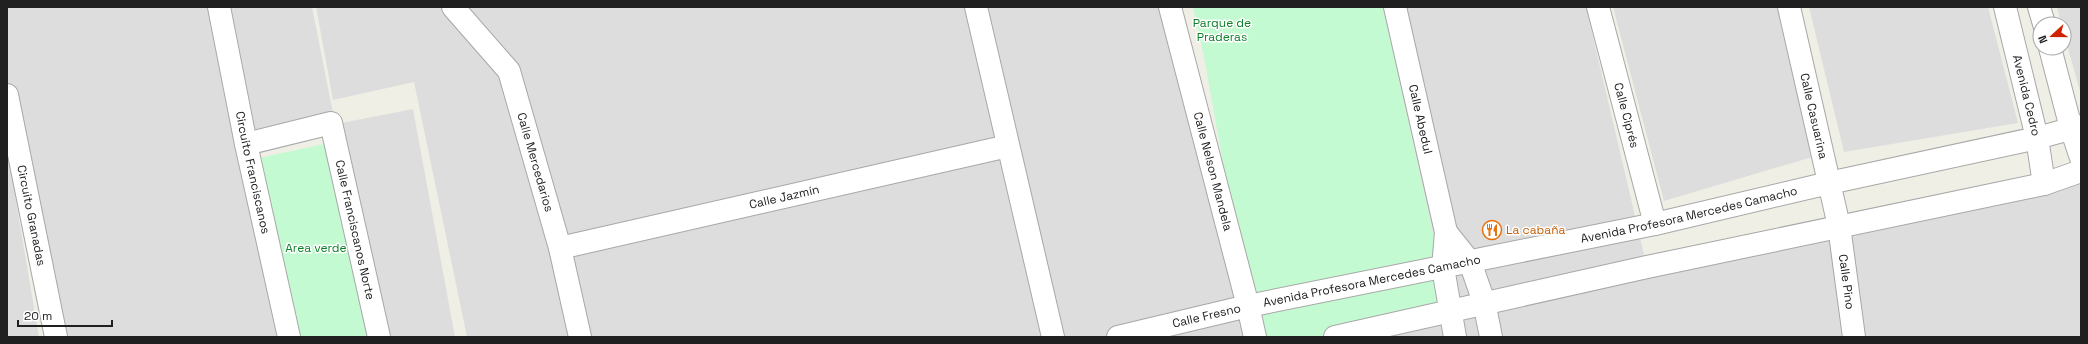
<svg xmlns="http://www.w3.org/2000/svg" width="2088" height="344" font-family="'Space Grotesk',sans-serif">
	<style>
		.residential { fill: #dedddd }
		.park { fill: #c4fad1 }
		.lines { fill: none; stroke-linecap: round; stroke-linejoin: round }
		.minor-casing { stroke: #a7a7a7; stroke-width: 24 }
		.tertiary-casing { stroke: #a7a7a7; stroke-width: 24 }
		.minor { stroke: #fff; stroke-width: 22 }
		.tertiary { stroke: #fff; stroke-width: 22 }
		.labels { text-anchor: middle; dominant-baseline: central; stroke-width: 3; stroke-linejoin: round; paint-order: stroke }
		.park-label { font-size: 12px; fill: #0c8029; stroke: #fff }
		.street-label { font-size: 12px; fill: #202020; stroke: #fff }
		.food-label { font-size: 12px; fill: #c56008; stroke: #fff; text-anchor: start }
	</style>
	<rect width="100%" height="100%" fill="#f0efe6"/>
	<path class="residential" d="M7,7h305l22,111 -90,26 36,193h-217l-56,-251z
		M316,7h843l93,330h-785l-53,-255 -81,18z
		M1383,7h203l61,260 434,-91v161h-752l121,-28z
		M1613,7h168l38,148 -155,46z
		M1809,7h179l30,116 -174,29z
		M2057,7h24v88l-17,-61v-10h-3z
		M413,109l42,228h-64l-55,-213z
		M7,148l32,189h-32z"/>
	<path class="park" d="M1193,7h190l67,303 -124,27h-72l-50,-280z
		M329,143l44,194h-74l-40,-179z"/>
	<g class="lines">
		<defs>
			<g id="minor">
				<path id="s1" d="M219,7l27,137 43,193"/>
				<path id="s2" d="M453,7l56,64 51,177 20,89"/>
				<path d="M976,7l77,330"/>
				<path id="s3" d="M1170,7l78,299 7,31"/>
				<path id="s4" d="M1395,7l51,225 -3,36 12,69"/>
				<path id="s5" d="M1598,7l57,217"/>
				<path id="s6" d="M1789,7l50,219 15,111"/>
				<path id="s7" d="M2005,7l32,131 7,46"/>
				<path d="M2039,7l5,17"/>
				<path d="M2050,48l21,80 10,30"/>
				<path id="s8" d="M7,95l49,242"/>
				<path id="s9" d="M246,144l85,-21 48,214"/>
				<path d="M1446,232l24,30 14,40 7,35"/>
				<path id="s10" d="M560,248l448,-102"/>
			</g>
			<g id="tertiary">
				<path id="s11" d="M1118,337l130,-31 407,-82 174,-41 208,-45 44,-12"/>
				<path d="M1335,337l312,-70 397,-83 37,-13"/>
			</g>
		</defs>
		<use href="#minor" class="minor-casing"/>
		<use href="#tertiary" class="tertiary-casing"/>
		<use href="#minor" class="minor"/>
		<use href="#tertiary" class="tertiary"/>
	</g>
	<defs>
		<symbol id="restaurant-ring" viewBox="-11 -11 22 22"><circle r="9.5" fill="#fff" stroke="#e8710a" stroke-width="1.5"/><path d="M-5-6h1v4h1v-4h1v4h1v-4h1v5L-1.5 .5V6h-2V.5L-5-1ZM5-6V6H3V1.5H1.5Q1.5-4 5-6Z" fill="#e8710a"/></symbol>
	</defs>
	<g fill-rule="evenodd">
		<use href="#restaurant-ring" x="1481" y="219" width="22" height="22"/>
	</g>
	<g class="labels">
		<g class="park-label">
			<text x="1222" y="23">Parque de<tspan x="1222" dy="14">Praderas</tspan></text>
			<text x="316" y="248">Area verde</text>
		</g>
		<g class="street-label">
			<text stroke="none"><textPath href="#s7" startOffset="91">Avenida Cedro</textPath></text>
			<text stroke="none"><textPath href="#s5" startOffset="112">Calle Ciprés</textPath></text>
			<text stroke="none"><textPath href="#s6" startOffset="112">Calle Casuarina</textPath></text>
			<text stroke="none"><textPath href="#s4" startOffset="115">Calle Abedul</textPath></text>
			<text stroke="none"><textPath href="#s2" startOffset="180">Calle Mercedarios</textPath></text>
			<text stroke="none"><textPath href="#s1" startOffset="169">Circuito Franciscanos</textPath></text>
			<text stroke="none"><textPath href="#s3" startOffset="170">Calle Nelson Mandela</textPath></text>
			<text stroke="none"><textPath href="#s10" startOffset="230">Calle Jazmín</textPath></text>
			<text stroke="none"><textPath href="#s11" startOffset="584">Avenida Profesora Mercedes Camacho</textPath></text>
			<text stroke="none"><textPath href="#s8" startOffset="123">Circuito Granadas</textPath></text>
			<text stroke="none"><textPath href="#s9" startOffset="197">Calle Franciscanos Norte</textPath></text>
			<text stroke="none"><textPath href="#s11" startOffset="260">Avenida Profesora Mercedes Camacho</textPath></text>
			<text stroke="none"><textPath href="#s6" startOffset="281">Calle Pino</textPath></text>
			<text stroke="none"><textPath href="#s11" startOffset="91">Calle Fresno</textPath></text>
		</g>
		<g class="food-label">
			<text x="1506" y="230">La cabaña</text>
		</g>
	</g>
	<rect width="2088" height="344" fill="none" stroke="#202020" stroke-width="16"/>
	<g transform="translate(2052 36) rotate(249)"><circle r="19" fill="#ffffff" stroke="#a6a6a6"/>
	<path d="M0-3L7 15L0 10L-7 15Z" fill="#cf2200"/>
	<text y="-6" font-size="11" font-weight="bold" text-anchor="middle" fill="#202020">N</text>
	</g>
	<path d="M18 320v6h94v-6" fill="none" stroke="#202020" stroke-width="2"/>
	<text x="24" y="320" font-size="12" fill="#202020" stroke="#ffffff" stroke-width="3" paint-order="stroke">20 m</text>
</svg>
